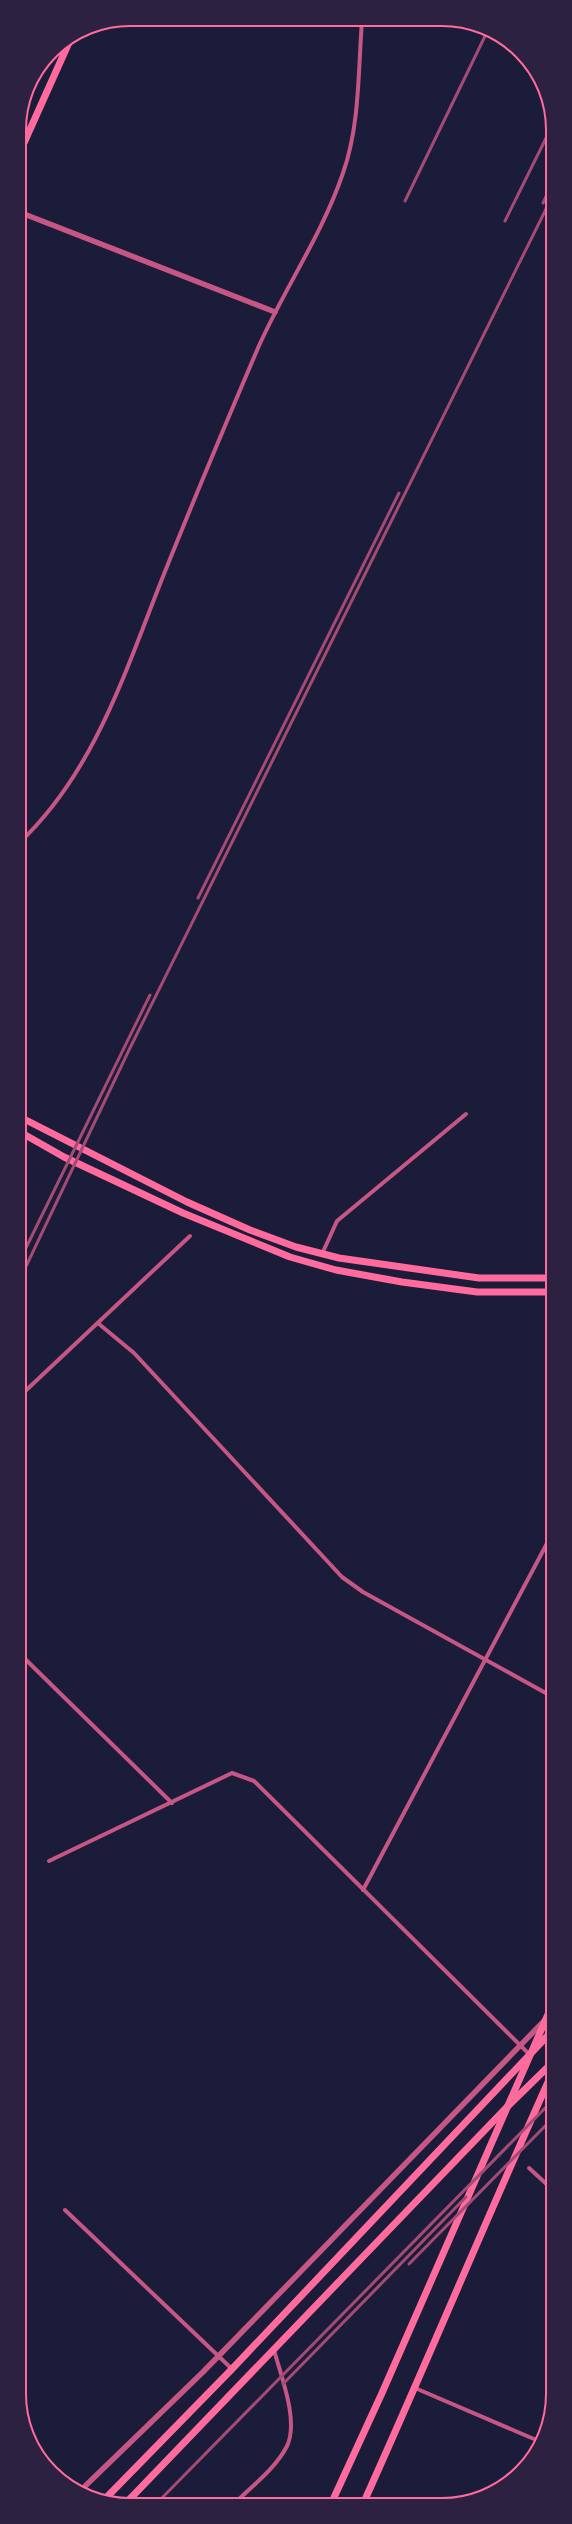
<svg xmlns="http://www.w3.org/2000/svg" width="572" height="2524" font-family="Barlow,sans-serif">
  <rect width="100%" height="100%" fill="#1b1b3a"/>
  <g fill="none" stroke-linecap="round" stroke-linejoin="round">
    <g stroke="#c65784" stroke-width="4">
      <path d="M19 843C95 772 126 669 164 574 194 499 226 423 258 348 284 289 322 235 343 173 360 125 358 71 362 21"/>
      <path d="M322 1254 337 1221 466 1114"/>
      <path d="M99 1324 134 1353 342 1577 363 1592 553 1697"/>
      <path d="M20 1396 190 1236"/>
      <path d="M20 1654 172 1803"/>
      <path d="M49 1861 232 1773 254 1781 529 2054"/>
      <path d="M363 1890 553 1532"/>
      <path d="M529 2168 553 2190"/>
      <path d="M65 2210 232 2369"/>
      <path d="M415 2388 541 2442"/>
      <path d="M235 2503C252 2486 276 2468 287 2446 299 2421 281 2376 274 2350"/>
    </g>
    <g stroke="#c65784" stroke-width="5.5">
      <path d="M19 212 275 312"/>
      <path d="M79 2492 203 2372 544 2021"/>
    </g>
    <g stroke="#ff6b9d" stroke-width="7">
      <path d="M25 98 35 77"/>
      <path d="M19 154 71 38"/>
      <path d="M20 1117 187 1202 250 1230 296 1247 339 1258 479 1278H552"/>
      <path d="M20 1132 64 1157 183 1213 290 1257 336 1270 402 1282 477 1292H552"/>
      <path d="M331 2504 382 2393 553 2003"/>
      <path d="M363 2504C428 2360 488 2215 553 2071"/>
    </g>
    <g stroke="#ff6b9d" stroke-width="7">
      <path d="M103 2501 232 2369 553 2030"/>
      <path d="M126 2503 508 2106 553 2062"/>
    </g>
    <g stroke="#a44b75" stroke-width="3">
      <path d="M405 201 488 30"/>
      <path d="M543 203 552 184"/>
      <path d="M505 221 552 126"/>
      <path d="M198 898 399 493"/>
      <path d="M20 1260 150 995"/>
      <path d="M20 1279 129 1050 552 197"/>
      <path d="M409 2264 553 2118"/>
      <path d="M283 2384 466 2197"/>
      <path d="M157 2503 553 2100"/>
    </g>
  </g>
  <path d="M0 0H572V2524H0ZM130 26H442A104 104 0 0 1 546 130V2394A104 104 0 0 1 442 2498H130A104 104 0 0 1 26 2394V130A104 104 0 0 1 130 26Z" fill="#2d2142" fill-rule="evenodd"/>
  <path fill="none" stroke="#ff6b9d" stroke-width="2" d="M130 26H442A104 104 0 0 1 546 130V2394A104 104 0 0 1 442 2498H130A104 104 0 0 1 26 2394V130A104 104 0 0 1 130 26Z"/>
</svg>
